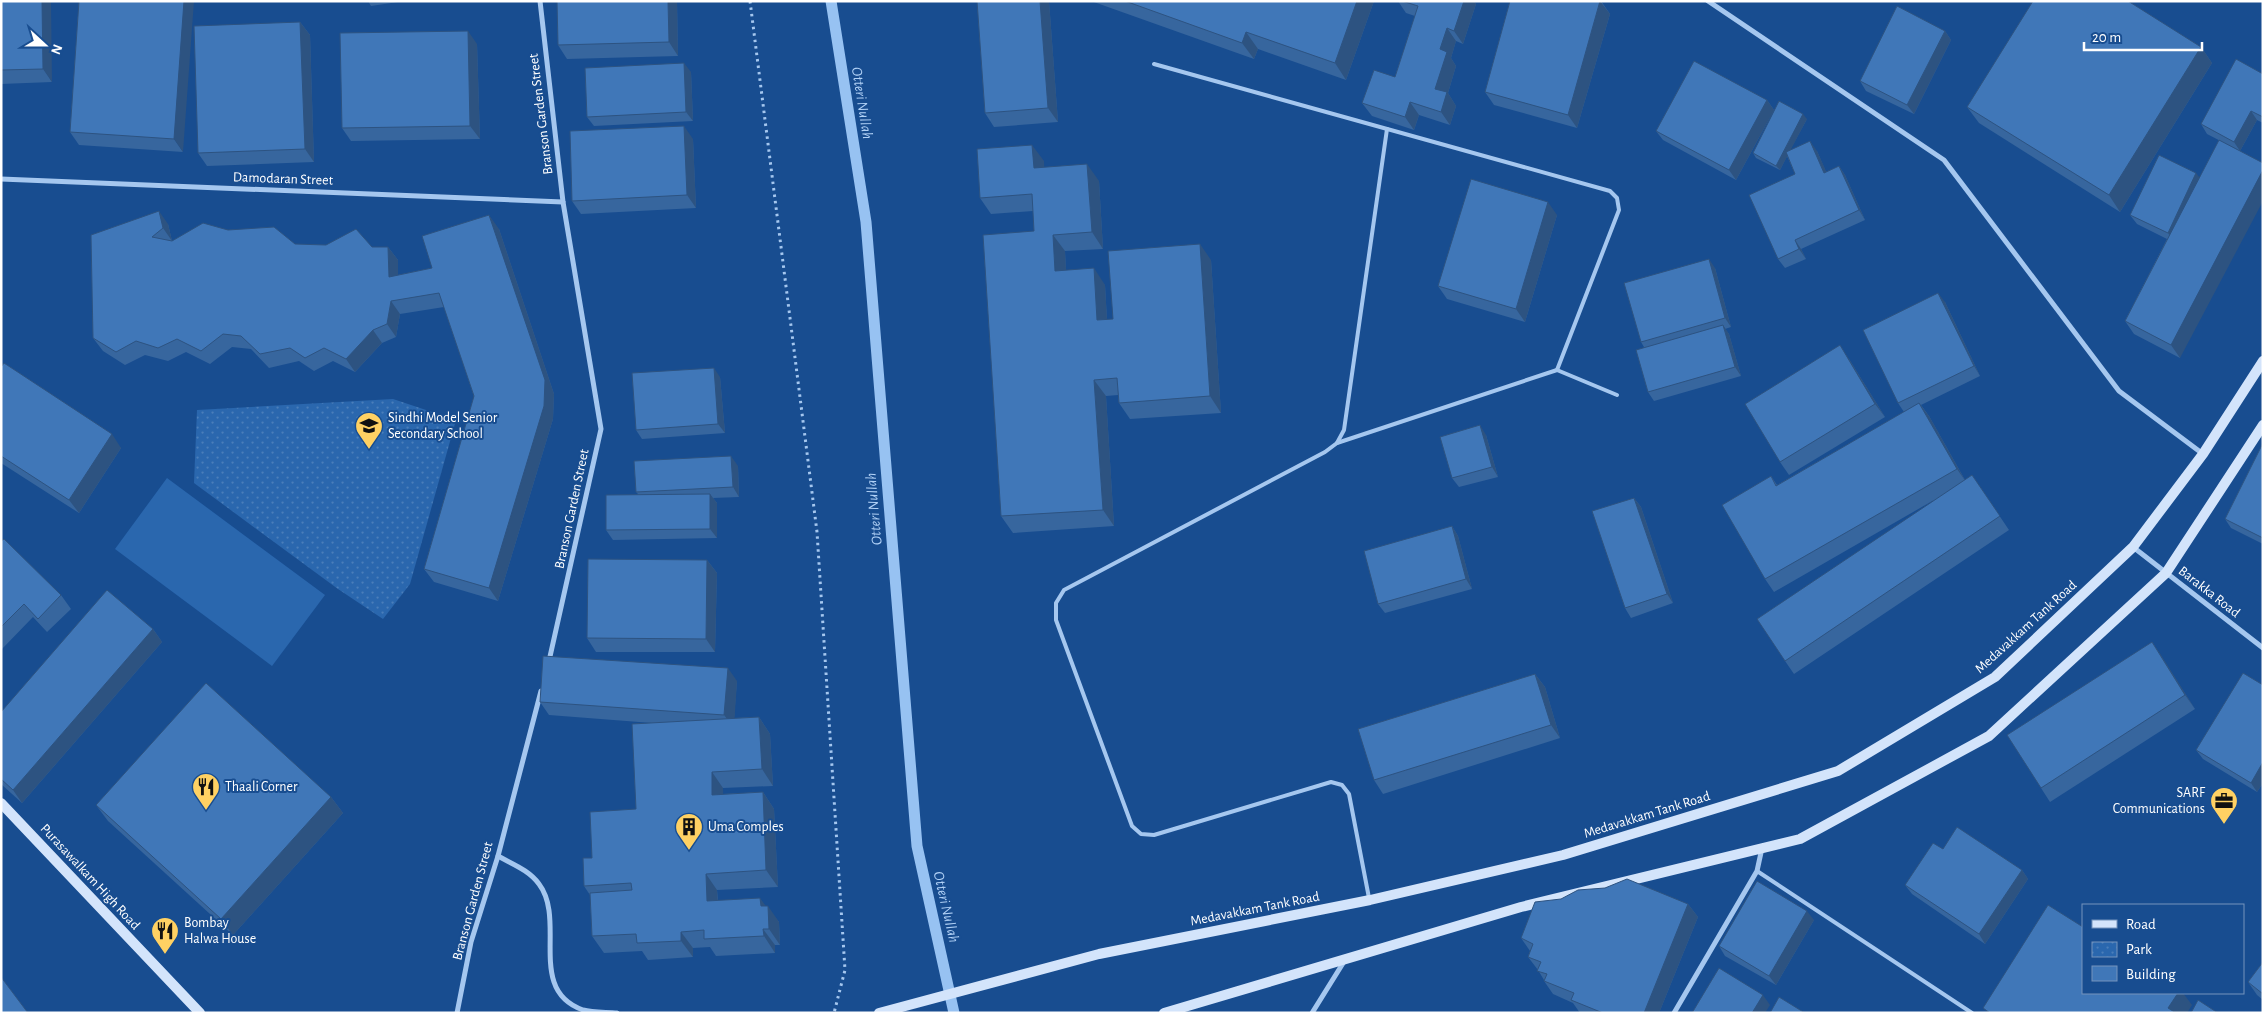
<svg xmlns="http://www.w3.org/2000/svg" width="2264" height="1014" font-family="'Alegreya Sans',sans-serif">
  <defs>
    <pattern id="park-dots" width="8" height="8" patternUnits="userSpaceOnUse" patternTransform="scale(1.25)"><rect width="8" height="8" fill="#2a67ae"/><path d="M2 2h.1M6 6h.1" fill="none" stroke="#4a7eba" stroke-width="1.8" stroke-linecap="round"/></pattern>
  </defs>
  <rect width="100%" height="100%" fill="#184d90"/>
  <path fill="#2a67ae" d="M167 478 325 595 272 666 115 549Z"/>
  <path fill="url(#park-dots)" d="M393 399 456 420 410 584 383 619 338 589 194 483 197 410Z"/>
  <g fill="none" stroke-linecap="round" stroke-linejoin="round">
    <path stroke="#97c2f2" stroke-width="11" d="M831 1 866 222 917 846 954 1013"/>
    <path stroke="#a5c7ef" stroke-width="3" stroke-dasharray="2.5 4" stroke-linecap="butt" d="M750 1 817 532 845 970 834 1013"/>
    <g stroke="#a5c7ef" stroke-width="4">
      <path d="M1154 64 1610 191 1617 198 1619 210 1557 370"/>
      <path d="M1337 443 1557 370 1617 395"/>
      <path d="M1757 871 1972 1013"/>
      <path d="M1369 898 1349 794 1342 785 1331 782 1154 835 1141 834 1132 826 1056 620V603L1064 590 1325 452 1337 443 1344 430 1387 129"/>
    </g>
    <g stroke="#a5c7ef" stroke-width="5">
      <path d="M540 1 563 202 601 429 549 661"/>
      <path d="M1708 1 1944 160 2119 391 2203 454"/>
      <path d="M1 179 563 202"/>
      <path d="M2133 547 2263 648"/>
      <path d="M498 856C512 864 529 870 539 884 567 921 526 990 583 1010 593 1013 607 1012 617 1013"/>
      <path d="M457 1013 471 942 498 856 541 691"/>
      <path d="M1312 1013 1345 960"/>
      <path d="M1674 1013 1757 871 1762 848"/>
    </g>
    <g stroke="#d3e4fb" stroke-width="10">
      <path d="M1 803 200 1013"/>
      <path d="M879 1013 1099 954 1370 900 1563 855 1838 771 1995 677 2133 547 2203 454 2263 361"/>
      <path d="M1164 1013 1521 907 1800 839 1989 736 2166 573 2263 425"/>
    </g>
  </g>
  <g fill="#37669e">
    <path d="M1 1 52 82 1 84Z"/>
    <path d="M79 1 183 152 79 145 70 132Z"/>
    <path d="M368 1H405L371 6Z"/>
    <path d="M677 1 678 56 567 59 558 45Z"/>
    <path d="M977 1H1049L1058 122 994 127 985 113Z"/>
    <path d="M1091 1H1374L1346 80 1258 49 1254 59Z"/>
    <path d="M1398 1H1474L1476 4 1463 44 1456 41 1451 58 1456 66 1448 93 1456 106 1450 125 1419 115 1414 130 1372 116 1362 103 1395 77 1415 16 1406 13Z"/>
    <path d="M1510 1H1601L1610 14 1577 128 1494 105 1485 92Z"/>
    <path d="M300 22 310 35 314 162 207 166 198 153Z"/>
    <path d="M1945 31 1951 40 1914 114 1866 91 1860 81Z"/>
    <path d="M477 44 480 139 351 141 342 128Z"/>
    <path d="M2201 47 2212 63 2120 212 1979 123 1967 107Z"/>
    <path d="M691 72 693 121 594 126 587 117Z"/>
    <path d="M2263 74V123L2257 120 2240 151 2207 134 2201 124Z"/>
    <path d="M1767 100 1774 110 1736 180 1663 140 1656 131Z"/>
    <path d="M1807 119 1790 150 1817 151 1826 172 1839 166 1845 175 1865 220 1801 249 1806 259 1785 268 1778 259 1795 174 1787 156 1780 170 1756 158 1753 153Z"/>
    <path d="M693 139 696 208 581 214 572 201Z"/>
    <path d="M1044 161V168L1099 181 1103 249 1065 251 1066 271 1105 285 1107 320 1113 319 1211 260 1221 413 1130 419 1119 403 1118 395 1106 396 1114 526 1013 533 1001 516 1034 231 1033 211 991 214 980 198Z"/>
    <path d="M2196 173 2180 358 2134 334 2125 321 2167 239 2137 224 2130 215Z"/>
    <path d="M1557 215 1525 322 1447 299 1438 286Z"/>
    <path d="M168 224 172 241 228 230 295 244 372 247H388L398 260V275L432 268 499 229 554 394 553 419 498 601 434 582 424 569 474 396 444 307 400 314 396 337 382 343 355 372 333 361 314 371 299 361 269 368 251 349 232 347 210 364 186 352 168 361 145 355 125 365 103 351 93 338 91 235Z"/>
    <path d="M1715 268 1731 327 1725 329 1729 334 1741 376 1654 401 1648 392 1644 347 1641 342Z"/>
    <path d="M1945 302 1980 376 1921 405 1929 416 1965 480 1972 475 2009 530 1794 674 1785 661 1934 500 1774 592 1765 579 1771 476 1777 485 1904 412 1898 403Z"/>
    <path d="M1849 359 1885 417 1789 475 1780 462Z"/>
    <path d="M1 367 121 448 79 513 1 463Z"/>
    <path d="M720 377 725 433 642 439 636 430Z"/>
    <path d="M1486 435 1498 477 1459 487 1452 478Z"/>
    <path d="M2263 443V544L2231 528 2225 519Z"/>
    <path d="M738 466 739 497 713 498 717 503V538L613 540 606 530 638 494 636 492Z"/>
    <path d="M1634 498 1641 507 1673 603 1631 618 1625 608Z"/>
    <path d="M1452 526 1458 536 1472 589 1385 613 1378 604Z"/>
    <path d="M1 541 61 595 71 609 47 632 33 617 1 650Z"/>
    <path d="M707 560 717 573 715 652H596L587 638Z"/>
    <path d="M153 629 162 642 22 803 1 784V712Z"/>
    <path d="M2152 642 2195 709 2050 802 2041 788Z"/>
    <path d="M1535 674 1545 687 1560 738 1383 794 1374 780Z"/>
    <path d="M737 681 734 718 759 717 770 734 773 786 723 788V794L763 792 774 809 778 887 717 890 718 900 766 906 779 922 780 945H775V953L716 956 710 947 693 948V957L648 960 642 951 604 953 592 936 590 895 584 886 592 858 636 809 652 723 549 715 540 702Z"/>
    <path d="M2263 685V783L2257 792 2203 759 2196 750Z"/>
    <path d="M331 797 343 813 233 935 108 821 96 805Z"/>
    <path d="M2022 870 2028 879 1985 944 1912 894 1905 885Z"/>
    <path d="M1688 904 1698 917 1659 1013H1580L1573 1003 1553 994 1544 981V980L1538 970 1528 957 1530 951 1521 938Z"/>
    <path d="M1814 920 1776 985 1725 956 1719 946Z"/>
    <path d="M2263 962V1000L2257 995 2248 982Z"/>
  </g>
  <g fill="#2d5381">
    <path d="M42 1H51L52 82 43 69Z"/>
    <path d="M184 1H194L183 152 174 139Z"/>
    <path d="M668 1H677L678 56 669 42Z"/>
    <path d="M1040 1H1049L1058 122 1048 108Z"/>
    <path d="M1357 1H1374L1346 80 1335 63Z"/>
    <path d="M1464 1H1474L1476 4 1463 44 1454 31Z"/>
    <path d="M1600 1 1610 14 1577 128 1568 115Z"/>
    <path d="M300 22 310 35 314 162 305 149Z"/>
    <path d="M1447 28 1456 41 1451 58 1456 66 1448 93 1456 106 1450 125 1441 112 1435 89 1440 49Z"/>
    <path d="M468 31 477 44 480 139 470 126Z"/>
    <path d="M1945 31 1951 40 1914 114 1907 105Z"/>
    <path d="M1246 32 1258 49 1254 59 1242 43Z"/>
    <path d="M2201 47 2212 63 2120 212 2109 195Z"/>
    <path d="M684 63 691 72 693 121 686 112Z"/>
    <path d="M1767 100 1774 110 1736 180 1729 170Z"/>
    <path d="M1410 102 1419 115 1414 130 1405 117Z"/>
    <path d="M2251 111 2257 120 2240 151 2234 142Z"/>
    <path d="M1803 114 1807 119 1780 170 1776 166Z"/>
    <path d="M684 126 693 139 696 208 687 195Z"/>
    <path d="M1810 141 1817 151 1831 182 1824 173Z"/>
    <path d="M1032 145 1044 161 1045 185 1034 168Z"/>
    <path d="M1087 164 1099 181 1103 249 1092 232Z"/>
    <path d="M1839 166 1845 175 1865 220 1859 210Z"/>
    <path d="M2263 170V201L2180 358 2171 345Z"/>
    <path d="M2196 173 2203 182 2174 242 2168 233Z"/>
    <path d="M1548 202 1557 215 1525 322 1516 309Z"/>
    <path d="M159 211 168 224 172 241 163 228Z"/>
    <path d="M489 215 499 229 554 394 553 419 498 601 489 588Z"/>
    <path d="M1053 235 1065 251 1067 288 1055 271Z"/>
    <path d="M1795 240 1801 249 1806 259 1799 249Z"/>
    <path d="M1200 244 1211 260 1221 413 1210 396Z"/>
    <path d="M388 247 398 260V290L389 277Z"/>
    <path d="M1709 259 1715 268 1731 327 1725 318Z"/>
    <path d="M1094 268 1105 285 1108 337 1097 320Z"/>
    <path d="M1938 293 1945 302 1980 376 1974 366Z"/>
    <path d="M391 301 400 314 396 337 387 324Z"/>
    <path d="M1723 325 1729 334 1741 376 1735 367Z"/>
    <path d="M373 330 382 343 355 372 346 359Z"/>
    <path d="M1840 345 1849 359 1885 417 1875 404Z"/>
    <path d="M714 368 720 377 725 433 718 424Z"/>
    <path d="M1094 380 1106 396 1114 526 1103 510Z"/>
    <path d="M1919 403 1929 416 1966 482 1957 469Z"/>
    <path d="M1480 425 1486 435 1498 477 1492 467Z"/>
    <path d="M112 434 121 448 79 513 69 500Z"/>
    <path d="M731 456 738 466 739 497 733 487Z"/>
    <path d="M710 494 717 503V538L710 529Z"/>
    <path d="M1634 498 1641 507 1673 603 1667 594Z"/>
    <path d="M1452 526 1458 536 1472 589 1466 579Z"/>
    <path d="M707 560 717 573 715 652 706 639Z"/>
    <path d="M153 629 162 642 22 803 13 790Z"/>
    <path d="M2152 642 2161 655 2195 709 2185 695Z"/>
    <path d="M728 668 737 681 734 728 724 715Z"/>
    <path d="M1535 674 1545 687 1560 738 1551 725Z"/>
    <path d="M759 717 770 734 773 786 762 769Z"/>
    <path d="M2263 762V783L2257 792 2251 783Z"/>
    <path d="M712 772 723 788 724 811 712 795Z"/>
    <path d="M763 792 774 809 778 887 766 870Z"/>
    <path d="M331 797 343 813 233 935 221 919Z"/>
    <path d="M2022 870 2028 879 1985 944 1979 934Z"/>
    <path d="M706 874 717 890 719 917 707 901Z"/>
    <path d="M760 898 768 909V906L779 922 780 945 769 929 761 906Z"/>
    <path d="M1688 904 1698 917 1659 1013H1644Z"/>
    <path d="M1807 911 1814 920 1776 985 1769 976Z"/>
    <path d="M763 929 775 945V953L764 936Z"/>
    <path d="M681 932 693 948V957L681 941Z"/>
    <path d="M2178 993H2183L2192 1005 2187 1013H2172L2168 1008Z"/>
    <path d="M1763 995 1770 1005 1765 1013H1752Z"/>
  </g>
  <g fill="#4077b8" stroke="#2d5381">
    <path d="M1 1H42L43 69 1 70Z"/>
    <path d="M79 1H184L174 139 70 132Z"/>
    <path d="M557 1H668L669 42 558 45Z"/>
    <path d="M977 1H1040L1048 108 985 113Z"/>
    <path d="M1125 1H1357L1335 63 1246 32 1242 43Z"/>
    <path d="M1402 1H1464L1454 31 1447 28 1440 49 1447 52 1435 89 1447 92 1441 112 1410 102 1405 117 1362 103 1374 70 1395 77 1418 6Z"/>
    <path d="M1510 1H1600L1568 115 1485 92Z"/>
    <path d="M2033 1H2128L2201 47 2109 195 1967 107Z"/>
    <path d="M1897 6 1945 31 1907 105 1860 81Z"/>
    <path d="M300 22 305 149 198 153 194 26Z"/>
    <path d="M468 31 470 126 342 128 340 33Z"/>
    <path d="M2236 59 2263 74V117L2251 111 2234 142 2201 124Z"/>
    <path d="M1694 61 1767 100 1729 170 1656 131Z"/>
    <path d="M684 63 686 112 587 117 585 68Z"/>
    <path d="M1779 101 1803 114 1776 166 1753 153Z"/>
    <path d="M684 126 687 195 572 201 570 131Z"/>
    <path d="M2219 140 2263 163V170L2171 345 2125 321Z"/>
    <path d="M1810 141 1824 173 1839 166 1859 210 1795 240 1799 249 1778 259 1749 195 1795 174 1786 152Z"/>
    <path d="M1032 145 1034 168 1087 164 1092 232 1053 235 1055 271 1094 268 1097 320 1113 319 1108 251 1200 244 1210 396 1119 403 1117 378 1094 380 1103 510 1001 516 983 235 1034 231 1032 194 980 198 977 149Z"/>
    <path d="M2159 155 2196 173 2168 233 2130 215Z"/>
    <path d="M1471 179 1548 202 1516 309 1438 286Z"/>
    <path d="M159 211 163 228 152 237 172 241 203 223 228 230 274 227 295 244 326 245 356 229 372 247H388L389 277 432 268 422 236 489 215 545 380 544 406 489 588 424 569 474 396 439 293 391 301 387 324 373 330 346 359 324 348 305 358 290 348 260 354 241 336 223 334 201 351 177 339 158 348 136 341 116 352 93 338 91 235Z"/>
    <path d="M1709 259 1725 318 1641 342 1624 283Z"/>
    <path d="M1938 293 1974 366 1898 403 1863 330Z"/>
    <path d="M1723 325 1735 367 1648 392 1636 350Z"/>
    <path d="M1840 345 1875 404 1780 462 1745 404Z"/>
    <path d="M4 363 112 434 69 500 1 456V367Z"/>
    <path d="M714 368 718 424 636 430 632 373Z"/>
    <path d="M1919 403 1957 469 1765 579 1722 505 1771 476 1776 486Z"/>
    <path d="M1480 425 1492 467 1452 478 1440 437Z"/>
    <path d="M2263 443V538L2225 519Z"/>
    <path d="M731 456 733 487 636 492 634 461Z"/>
    <path d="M1972 475 2000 516 1785 661 1757 619Z"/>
    <path d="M710 494V529L606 530V495Z"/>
    <path d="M1634 498 1667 594 1625 608 1592 511Z"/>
    <path d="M1452 526 1466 579 1378 604 1364 551Z"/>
    <path d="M4 539 61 595 38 619 24 604 1 627V541Z"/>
    <path d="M588 559 707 560 706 639 587 638Z"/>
    <path d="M107 590 153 629 13 790 1 779V712Z"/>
    <path d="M2152 642 2185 695 2041 788 2007 735Z"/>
    <path d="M543 656 728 668 724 715 540 702Z"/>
    <path d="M2243 673 2263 685V762L2251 783 2196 750Z"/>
    <path d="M1535 674 1551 725 1374 780 1358 729Z"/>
    <path d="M206 683 331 797 221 919 96 805Z"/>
    <path d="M759 717 762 769 712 772V795L763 792 766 870 706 874 707 901 760 898 761 906H768L769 929H763L764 936 704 939V930L681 932V941L637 943 636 934 592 936 590 893 632 890 631 883 584 886 583 858H592L590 812 636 809 632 724Z"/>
    <path d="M1957 827 2022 870 1979 934 1905 885 1933 843 1943 849Z"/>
    <path d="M1627 879 1688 904 1644 1013H1603L1571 1000 1574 993 1544 981 1547 974 1537 971 1541 962 1528 957 1533 944 1521 938 1535 902 1561 899 1578 890 1605 888Z"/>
    <path d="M1757 881 1807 911 1769 976 1719 946Z"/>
    <path d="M2048 905 2083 927V993H2178L2168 1008 2176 1013H2054L2053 1012 2052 1013H1990L1983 1008Z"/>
    <path d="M2263 962V994L2248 982Z"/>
    <path d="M1719 968 1763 995 1752 1013H1692Z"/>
    <path d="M1 977 28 1013H1Z"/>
    <path d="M1779 997 1805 1013H1770Z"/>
    <path d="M2198 1000 2218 1013H2191Z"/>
  </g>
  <defs>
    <symbol id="school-pin" viewBox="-11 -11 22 30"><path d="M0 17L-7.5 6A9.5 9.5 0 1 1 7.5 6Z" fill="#ffd163" stroke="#184d90"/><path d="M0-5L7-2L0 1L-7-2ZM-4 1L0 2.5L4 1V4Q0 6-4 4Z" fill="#111"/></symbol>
    <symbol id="restaurant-pin" viewBox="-11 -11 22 30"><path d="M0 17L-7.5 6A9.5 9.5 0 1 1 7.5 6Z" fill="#ffd163" stroke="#184d90"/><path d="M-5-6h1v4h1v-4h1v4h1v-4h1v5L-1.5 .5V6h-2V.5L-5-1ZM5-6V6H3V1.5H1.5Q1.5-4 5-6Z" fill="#111"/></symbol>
    <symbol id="office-pin" viewBox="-11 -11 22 30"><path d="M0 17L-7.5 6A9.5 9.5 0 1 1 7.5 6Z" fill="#ffd163" stroke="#184d90"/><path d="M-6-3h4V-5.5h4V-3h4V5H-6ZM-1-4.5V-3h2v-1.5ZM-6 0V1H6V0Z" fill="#111"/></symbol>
    <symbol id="building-pin" viewBox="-11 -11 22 30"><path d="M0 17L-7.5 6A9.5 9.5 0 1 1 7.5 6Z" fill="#ffd163" stroke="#184d90"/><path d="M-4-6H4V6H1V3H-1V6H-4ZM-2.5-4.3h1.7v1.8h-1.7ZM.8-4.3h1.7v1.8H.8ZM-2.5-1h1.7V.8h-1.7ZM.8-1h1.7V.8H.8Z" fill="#111"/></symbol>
  </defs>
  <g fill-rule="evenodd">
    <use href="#school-pin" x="353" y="410" width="32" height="43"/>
    <use href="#restaurant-pin" x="190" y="771" width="32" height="43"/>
    <use href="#office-pin" x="2208" y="785" width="32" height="43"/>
    <use href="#building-pin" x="673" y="811" width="32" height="43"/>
    <use href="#restaurant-pin" x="149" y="915" width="32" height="43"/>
  </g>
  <g text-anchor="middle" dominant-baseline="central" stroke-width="4" stroke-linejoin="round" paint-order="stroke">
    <g font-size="14" fill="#fff" stroke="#184d90">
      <text transform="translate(541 114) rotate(-97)">Branson Garden Street</text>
      <text transform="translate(283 179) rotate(2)">Damodaran Street</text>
      <text transform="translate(572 509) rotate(-78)">Branson Garden Street</text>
      <text transform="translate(2209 592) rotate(38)">Barakka Road</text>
      <text transform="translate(2026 627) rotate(-42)">Medavakkam Tank Road</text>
      <text transform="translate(1647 815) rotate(-17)">Medavakkam Tank Road</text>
      <text transform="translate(90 877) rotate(47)">Purasawalkam High Road</text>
      <text transform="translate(473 901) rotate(-75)">Branson Garden Street</text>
      <text transform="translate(1255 909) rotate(-11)">Medavakkam Tank Road</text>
    </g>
    <g font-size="14" fill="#fff" stroke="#184d90" text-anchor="start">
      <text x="388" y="418">Sindhi Model Senior<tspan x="388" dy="16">Secondary School</tspan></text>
      <text x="225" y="787">Thaali Corner</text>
      <text x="2205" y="793" text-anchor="end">SARF<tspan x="2205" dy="16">Communications</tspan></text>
      <text x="708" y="827">Uma Comples</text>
      <text x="184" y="923">Bombay<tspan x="184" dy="16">Halwa House</tspan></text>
    </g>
    <g font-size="15" font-style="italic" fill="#b1d1f6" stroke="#184d90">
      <text transform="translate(862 103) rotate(81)">Otteri Nullah</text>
      <text transform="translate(874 509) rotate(-95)">Otteri Nullah</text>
      <text transform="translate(946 907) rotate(77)">Otteri Nullah</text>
    </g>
  </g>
  <rect width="2264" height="1014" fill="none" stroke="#ffffff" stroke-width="5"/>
  <rect x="2082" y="904" width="162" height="90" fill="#184d90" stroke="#7494bc"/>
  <rect x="2092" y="920" width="25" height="8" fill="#d3e4fb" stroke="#7494bc"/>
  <text x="2126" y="929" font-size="15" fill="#ffffff">Road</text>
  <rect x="2092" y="942" width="25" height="15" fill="url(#park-dots)" stroke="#7494bc"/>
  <text x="2126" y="954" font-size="15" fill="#ffffff">Park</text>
  <rect x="2092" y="966" width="25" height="15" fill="#4077b8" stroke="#7494bc"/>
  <text x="2126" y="979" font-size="15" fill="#ffffff">Building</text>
  <g transform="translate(45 45) rotate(111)" stroke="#184d90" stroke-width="4" paint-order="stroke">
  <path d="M0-4L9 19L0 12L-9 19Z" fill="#ffffff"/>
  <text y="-8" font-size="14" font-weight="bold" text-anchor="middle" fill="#ffffff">N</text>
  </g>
  <path d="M2084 42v8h118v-8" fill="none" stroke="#ffffff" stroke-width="2.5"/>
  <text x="2092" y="42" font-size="15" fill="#ffffff" stroke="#184d90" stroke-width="4" paint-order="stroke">20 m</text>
</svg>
